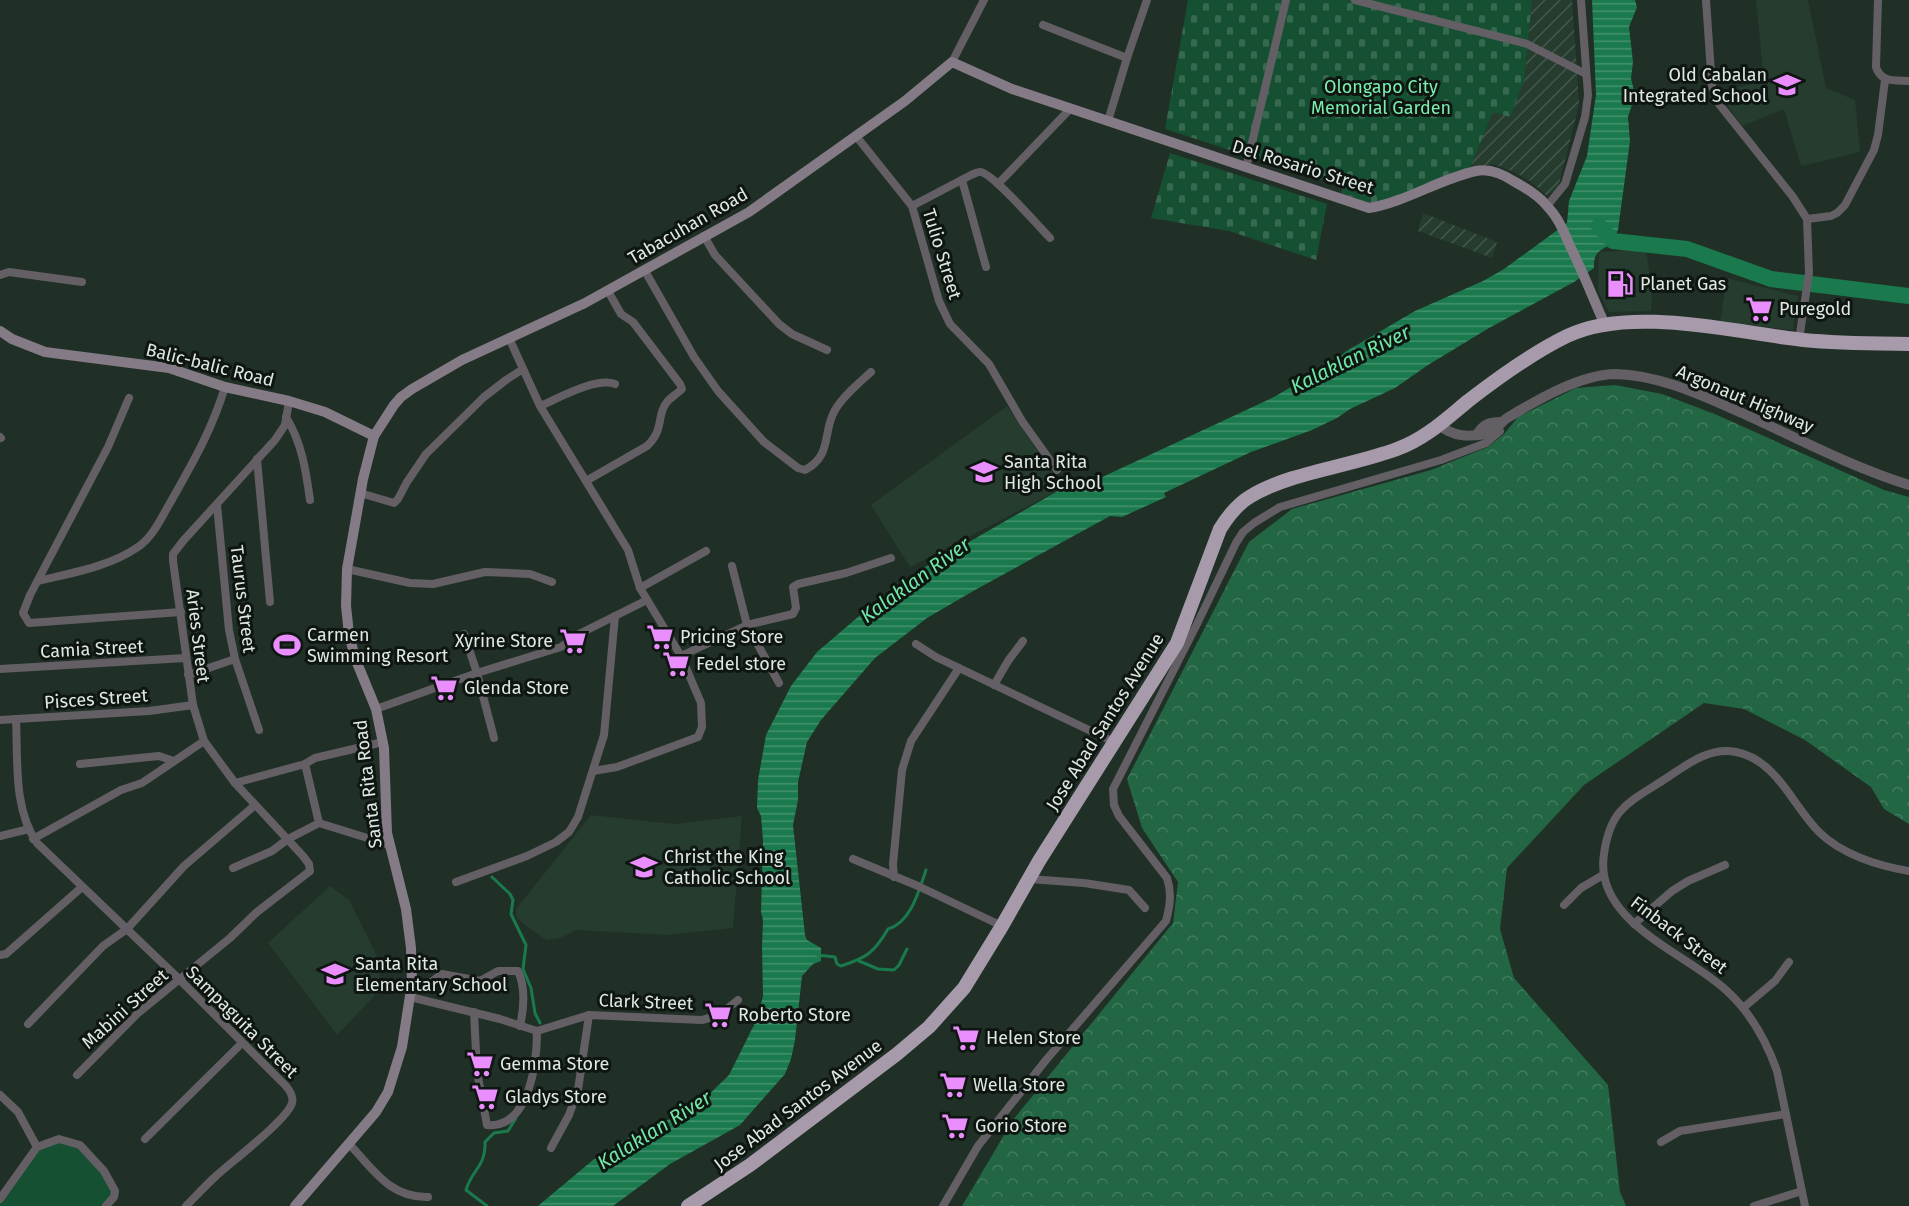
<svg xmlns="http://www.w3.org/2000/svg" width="1909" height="1206" font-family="'Fira Sans',sans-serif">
  <defs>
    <pattern id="industrial-furrows" width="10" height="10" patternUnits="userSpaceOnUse" patternTransform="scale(1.5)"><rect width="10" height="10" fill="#253c2f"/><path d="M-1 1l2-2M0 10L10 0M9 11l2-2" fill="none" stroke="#44584d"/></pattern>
    <pattern id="forest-crowns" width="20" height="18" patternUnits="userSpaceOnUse" patternTransform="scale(1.5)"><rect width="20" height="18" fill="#264"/><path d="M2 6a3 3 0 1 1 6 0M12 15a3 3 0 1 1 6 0" fill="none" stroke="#427c5f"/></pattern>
    <pattern id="cemetery-stones" width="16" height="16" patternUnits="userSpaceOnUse" patternTransform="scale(1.5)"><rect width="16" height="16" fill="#165033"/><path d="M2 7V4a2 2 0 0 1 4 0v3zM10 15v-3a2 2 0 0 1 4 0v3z" fill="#376950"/></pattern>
    <pattern id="water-rules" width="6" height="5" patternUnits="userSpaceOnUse" patternTransform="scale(1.5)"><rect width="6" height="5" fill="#1a794d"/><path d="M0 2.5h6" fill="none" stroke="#46926f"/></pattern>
  </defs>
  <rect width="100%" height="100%" fill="#203026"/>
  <g fill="#253c2f">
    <path d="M1756 0H1808L1826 88 1855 100 1860 152 1801 166 1784 109 1742 126 1718 92 1764 81Z"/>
    <path d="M1646 249 1652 294 1651 311 1609 312 1598 291 1599 252Z"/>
    <path d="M1727 278 1798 296 1793 330 1720 322Z"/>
    <path d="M1007 406 1063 488 910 567 871 505Z"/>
    <path d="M591 815 674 824 742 816 733 928 667 935 576 930 560 938 547 940 534 932 517 918 516 909Z"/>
    <path d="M330 886 349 900 378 958 381 989 337 1035 268 943Z"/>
  </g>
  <g fill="url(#industrial-furrows)">
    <path d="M1532 0H1572L1577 69 1579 105 1558 188 1547 196 1530 181 1514 172 1493 164 1470 168 1493 112 1524 81Z"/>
    <path d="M1423 213 1497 242 1492 258 1418 231Z"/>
  </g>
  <path fill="url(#forest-crowns)" d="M1615 385 1662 394 1717 415 1884 490 1909 497V824L1884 809 1871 787 1805 740 1744 709 1704 703 1584 785 1507 868 1500 929 1514 978 1608 1085 1620 1192 1626 1206H962L1013 1120 1173 923 1178 882 1142 828 1127 779 1249 542 1292 509 1431 470 1488 447 1505 433 1518 417 1576 388Z"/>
  <g fill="url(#cemetery-stones)">
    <path d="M1188 0H1532L1524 81 1510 117 1493 112 1470 168 1374 205 1341 193 1343 187 1165 129Z"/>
    <path d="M1170 153 1327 204 1316 260 1229 231 1151 218Z"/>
  </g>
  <path fill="#165033" d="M48 1141 80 1145 115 1191 106 1206H0V1199L29 1157Z"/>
  <path fill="url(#water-rules)" d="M1592 0H1635L1637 7 1629 27 1633 62 1631 78 1635 95 1628 117 1630 141 1618 230 1612 244C1600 250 1593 253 1594 268L1574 282 1489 328 1428 365 1395 388 1350 409 1337 418 1312 430 1251 452 1164 493 1166 497 1122 517 1110 516 975 590 927 618 875 658 821 720 807 742 798 782V800L793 825 805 935 807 940 821 948V961L813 964 802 976 795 1040 791 1059 785 1074 740 1125 670 1164 613 1206H538L593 1160 633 1135 695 1108 729 1075 757 1019 763 996 762 948 763 920 761 912 763 840 761 816 757 808 758 780 766 735 791 686 817 652 878 600 922 569 1063 488 1098 479 1272 398 1335 362 1345 352 1415 311 1483 281 1504 269 1567 223 1569 201 1587 156 1596 95Z"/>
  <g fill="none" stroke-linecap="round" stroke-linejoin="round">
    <g stroke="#1a794d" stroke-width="3">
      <path d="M492 877 510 894 513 900 511 914 526 945 523 969 531 988 535 1013 540 1023"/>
      <path d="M817 955 835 957 837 964 841 966C866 958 874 953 888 929 911 923 919 890 926 870"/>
      <path d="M859 961 878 969 894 970 899 965 907 949"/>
      <path d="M487 1206 466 1190C472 1169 486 1167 485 1142L494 1133 508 1131 516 1118"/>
    </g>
    <path stroke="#1a794d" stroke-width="16" d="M1599 226 1613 241 1687 249 1771 279 1909 296"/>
    <g stroke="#645f65" stroke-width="8">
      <path d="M1355 0 1527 44 1586 74"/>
      <path d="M1706 0 1712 87 1719 104 1793 197 1807 219 1809 273 1799 340"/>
      <path d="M1878 0 1876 67C1881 83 1895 80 1909 81"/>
      <path d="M1043 25 1127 58"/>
      <path d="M952 62 984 0"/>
      <path d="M1108 121 1127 58 1147 0"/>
      <path d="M856 136 912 206 939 301 950 324 989 364 1022 421 1057 470"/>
      <path d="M1246 168 1286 0"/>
      <path d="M962 180 986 267"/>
      <path d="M998 184 1071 108"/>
      <path d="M912 206 971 175C974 174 977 172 980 172 992 172 1039 227 1050 238"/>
      <path d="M1547 206 1565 184 1585 117 1588 95 1581 0"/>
      <path d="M1807 219 1831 216 1837 213 1845 205 1874 150 1878 135 1885 80"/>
      <path d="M704 236 715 255 779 324 792 334 827 350"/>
      <path d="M645 271 694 357 718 391 764 442 798 468 805 470C833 455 822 432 835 410 844 395 859 383 871 372"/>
      <path d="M0 275 9 272 82 282"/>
      <path d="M509 338 540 406 628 550 640 588 681 656 701 703 702 727 698 737 617 767 593 771"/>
      <path d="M129 398 108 447 30 595 23 613 29 623 181 612"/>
      <path d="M540 406C559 398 596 377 615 384"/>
      <path d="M286 417C302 443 306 471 310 500"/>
      <path d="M0 437 1 438"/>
      <path d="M257 459 270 602"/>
      <path d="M586 481 647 446C665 429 656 415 667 402 671 397 677 394 682 389L680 384 633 322 621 314 608 291"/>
      <path d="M360 493 394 503 398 499 407 482 426 454 484 397 506 380 523 369"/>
      <path d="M217 505 229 630 235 659 259 730"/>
      <path d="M732 566 747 625 779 683"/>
      <path d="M347 569 410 583 433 584 485 572 530 574 552 582"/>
      <path d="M38 581C71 573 109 567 138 547 153 537 161 518 170 503 193 462 211 432 225 387"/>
      <path d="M640 588 706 551"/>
      <path d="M464 634 477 673 494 738"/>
      <path d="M916 644 936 657 1114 742"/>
      <path d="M681 656 747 625 793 614 796 608 793 587 798 584 846 573 891 558"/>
      <path d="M0 669 185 658"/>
      <path d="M188 675 235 659"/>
      <path d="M994 685 1008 661 1023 641"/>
      <path d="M376 709 477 673 561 647 579 634 647 600"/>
      <path d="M16 719C18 759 13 809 37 843L180 980 286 1086C290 1091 294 1097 292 1103 288 1119 230 1163 216 1176 205 1186 196 1196 186 1206"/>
      <path d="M0 720 149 711 193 705"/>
      <path d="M80 764 159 756 174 761"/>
      <path d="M305 764 315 758 383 742"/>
      <path d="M235 783 305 764 319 823"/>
      <path d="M0 836 29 829"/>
      <path d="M33 839 121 790 142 783 204 741"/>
      <path d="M853 859 918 886 1002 926"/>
      <path d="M233 868 272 851 288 839 319 823 390 845"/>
      <path d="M894 877 893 864 902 770 911 741 959 668"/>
      <path d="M1029 879 1084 883 1129 890 1145 908"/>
      <path d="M456 882 527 856 556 842 569 832 578 817 604 735 615 616"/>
      <path d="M1564 905 1581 888 1603 875"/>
      <path d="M1634 924 1672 891 1688 881 1725 865"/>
      <path d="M0 955 6 954 82 887"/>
      <path d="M412 983H430L442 974 480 981 498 971H518C526 988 524 1008 520 1026"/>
      <path d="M410 997 500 1019 537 1031 589 1015 702 1020C717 1017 726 1010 738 1000"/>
      <path d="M1743 1008 1775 981 1789 962"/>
      <path d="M474 1012 477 1072 487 1125C530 1129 537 1061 537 1031"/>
      <path d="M28 1024 103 946 127 929 184 866 254 806"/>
      <path d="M77 1075 137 1014 230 938 257 912 310 871 309 864 303 856 235 783 204 741 193 705 173 561V554L183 541 275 440 285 425 289 401"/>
      <path d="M0 1095 18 1112 37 1147"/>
      <path d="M145 1139 242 1043"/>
      <path d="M1661 1142 1680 1131 1786 1114"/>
      <path d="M350 1145C374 1170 390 1198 428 1197"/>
      <path d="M551 1148 569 1115 578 1090 589 1015"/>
      <path d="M0 1199 37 1147 59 1139 80 1145 104 1171 115 1191 114 1197 106 1206"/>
      <path d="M943 1206 978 1146 1046 1060 1166 921C1170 906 1172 893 1167 878L1119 816 1114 805 1113 789 1196 626 1236 543 1243 532 1254 523 1280 507 1441 460 1486 443 1500 431"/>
      <path d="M1754 1206 1802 1191"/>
      <path d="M1805 1206 1777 1071C1766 1040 1751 1013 1727 991 1687 953 1593 922 1604 854 1610 810 1627 803 1662 781 1684 767 1708 746 1736 752 1777 760 1792 805 1819 832 1841 854 1878 866 1909 871"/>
    </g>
    <g stroke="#645f65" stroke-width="10">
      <path d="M1439 425C1454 437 1468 437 1486 434 1495 432 1500 423 1507 418 1537 400 1581 374 1616 374 1660 375 1703 396 1742 413 1797 438 1851 467 1909 485"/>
      <path d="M1477 434C1484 424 1489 422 1501 422"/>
    </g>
    <g stroke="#847b86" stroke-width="10">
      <path d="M0 331 12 339 45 352 169 368 225 387 289 401 325 412 374 436"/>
      <path d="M295 1206 376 1112 388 1092 402 1047 412 983 411 948 406 909 387 833 384 748 376 709 355 658 349 634 346 606 347 569 363 479 374 436 394 405 401 397 412 389 462 360 585 303 749 212 905 101 952 62 1012 89 1369 208C1406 202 1439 179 1476 171 1490 168 1503 174 1515 182 1526 188 1539 196 1547 206 1558 217 1564 232 1570 246 1583 272 1593 298 1605 325"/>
    </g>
    <path stroke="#a79aaa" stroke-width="14" d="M688 1206 750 1165 897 1054 929 1027 964 988 1002 926 1039 861 1177 643 1220 529C1228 516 1237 504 1251 496 1291 472 1352 466 1397 449 1425 439 1446 419 1468 401 1499 377 1532 353 1567 336 1629 306 1729 331 1796 339 1833 344 1871 343 1909 344"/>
  </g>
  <defs>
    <symbol id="school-bare" viewBox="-9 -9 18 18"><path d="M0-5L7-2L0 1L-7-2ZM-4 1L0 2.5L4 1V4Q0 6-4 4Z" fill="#ea8dfd" stroke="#0f1612" stroke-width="2.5" paint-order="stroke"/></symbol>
    <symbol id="fuel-bare" viewBox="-9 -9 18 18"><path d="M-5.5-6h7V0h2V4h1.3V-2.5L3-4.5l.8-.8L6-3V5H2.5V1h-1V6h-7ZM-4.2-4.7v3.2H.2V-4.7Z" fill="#ea8dfd" stroke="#0f1612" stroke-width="2.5" paint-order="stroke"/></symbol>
    <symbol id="supermarket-bare" viewBox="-9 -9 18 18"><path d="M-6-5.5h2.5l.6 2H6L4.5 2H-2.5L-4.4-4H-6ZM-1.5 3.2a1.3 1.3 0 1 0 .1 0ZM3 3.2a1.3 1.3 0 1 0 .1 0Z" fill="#ea8dfd" stroke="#0f1612" stroke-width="2.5" paint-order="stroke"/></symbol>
    <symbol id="stadium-bare" viewBox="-9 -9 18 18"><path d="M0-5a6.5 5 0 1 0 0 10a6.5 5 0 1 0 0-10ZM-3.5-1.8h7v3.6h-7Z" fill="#ea8dfd" stroke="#0f1612" stroke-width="2.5" paint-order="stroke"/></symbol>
  </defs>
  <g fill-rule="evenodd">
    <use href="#school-bare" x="1768" y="66" width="38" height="38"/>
    <use href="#fuel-bare" x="1601" y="265" width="38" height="38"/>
    <use href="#supermarket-bare" x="1740" y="290" width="38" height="38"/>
    <use href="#school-bare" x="965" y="453" width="38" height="38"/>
    <use href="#supermarket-bare" x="641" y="618" width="38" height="38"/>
    <use href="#supermarket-bare" x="554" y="622" width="38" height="38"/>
    <use href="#stadium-bare" x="268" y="626" width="38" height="38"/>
    <use href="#supermarket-bare" x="657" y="645" width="38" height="38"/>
    <use href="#supermarket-bare" x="425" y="669" width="38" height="38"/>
    <use href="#school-bare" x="625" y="848" width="38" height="38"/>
    <use href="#school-bare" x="316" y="955" width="38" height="38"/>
    <use href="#supermarket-bare" x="699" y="996" width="38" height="38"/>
    <use href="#supermarket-bare" x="947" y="1019" width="38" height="38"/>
    <use href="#supermarket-bare" x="461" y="1045" width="38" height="38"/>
    <use href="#supermarket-bare" x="934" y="1066" width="38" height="38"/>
    <use href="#supermarket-bare" x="466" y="1078" width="38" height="38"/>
    <use href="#supermarket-bare" x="936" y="1107" width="38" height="38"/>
  </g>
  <g text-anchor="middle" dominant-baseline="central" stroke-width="6" stroke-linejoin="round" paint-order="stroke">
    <g font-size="18" fill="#dfe9e2" stroke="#0f1612" text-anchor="start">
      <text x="1767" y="75" text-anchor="end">Old Cabalan<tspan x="1767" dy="21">Integrated School</tspan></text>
      <text x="1640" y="284">Planet Gas</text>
      <text x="1779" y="309">Puregold</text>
      <text x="1004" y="462">Santa Rita<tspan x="1004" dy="21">High School</tspan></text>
      <text x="307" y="635">Carmen<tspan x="307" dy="21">Swimming Resort</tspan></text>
      <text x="680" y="637">Pricing Store</text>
      <text x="553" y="641" text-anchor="end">Xyrine Store</text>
      <text x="696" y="664">Fedel store</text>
      <text x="464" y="688">Glenda Store</text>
      <text x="664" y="857">Christ the King<tspan x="664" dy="21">Catholic School</tspan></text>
      <text x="355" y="964">Santa Rita<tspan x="355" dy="21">Elementary School</tspan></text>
      <text x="738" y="1015">Roberto Store</text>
      <text x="986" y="1038">Helen Store</text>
      <text x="500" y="1064">Gemma Store</text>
      <text x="973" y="1085">Wella Store</text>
      <text x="505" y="1097">Gladys Store</text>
      <text x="975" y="1126">Gorio Store</text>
    </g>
    <g font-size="18" fill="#7aefaf" stroke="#0f1612">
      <text x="1381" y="87">Olongapo City<tspan x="1381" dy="21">Memorial Garden</tspan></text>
    </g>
    <g font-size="18" fill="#dfe9e2" stroke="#0f1612">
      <text transform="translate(1303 167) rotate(17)">Del Rosario Street</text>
      <text transform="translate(688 226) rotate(-30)">Tabacuhan Road</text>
      <text transform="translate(942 254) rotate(73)">Tulio Street</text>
      <text transform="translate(210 365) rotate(14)">Balic-balic Road</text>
      <text transform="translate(1745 399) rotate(23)">Argonaut Highway</text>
      <text transform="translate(243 599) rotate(83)">Taurus Street</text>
      <text transform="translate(198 636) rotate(83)">Aries Street</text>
      <text transform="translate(92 649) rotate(-3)">Camia Street</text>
      <text transform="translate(96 699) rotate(-4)">Pisces Street</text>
      <text transform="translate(1105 722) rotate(-58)">Jose Abad Santos Avenue</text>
      <text transform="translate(368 784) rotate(-97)">Santa Rita Road</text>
      <text transform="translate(1679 935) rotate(37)">Finback Street</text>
      <text transform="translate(646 1002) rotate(2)">Clark Street</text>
      <text transform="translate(125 1009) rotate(-42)">Mabini Street</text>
      <text transform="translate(242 1022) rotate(45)">Sampaguita Street</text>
      <text transform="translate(798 1105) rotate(-37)">Jose Abad Santos Avenue</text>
    </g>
    <g font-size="20" font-style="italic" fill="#71e7a7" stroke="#0f1612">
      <text transform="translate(1350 359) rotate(-26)">Kalaklan River</text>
      <text transform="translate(915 580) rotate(-36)">Kalaklan River</text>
      <text transform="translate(654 1130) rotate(-32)">Kalaklan River</text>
    </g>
  </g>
</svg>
